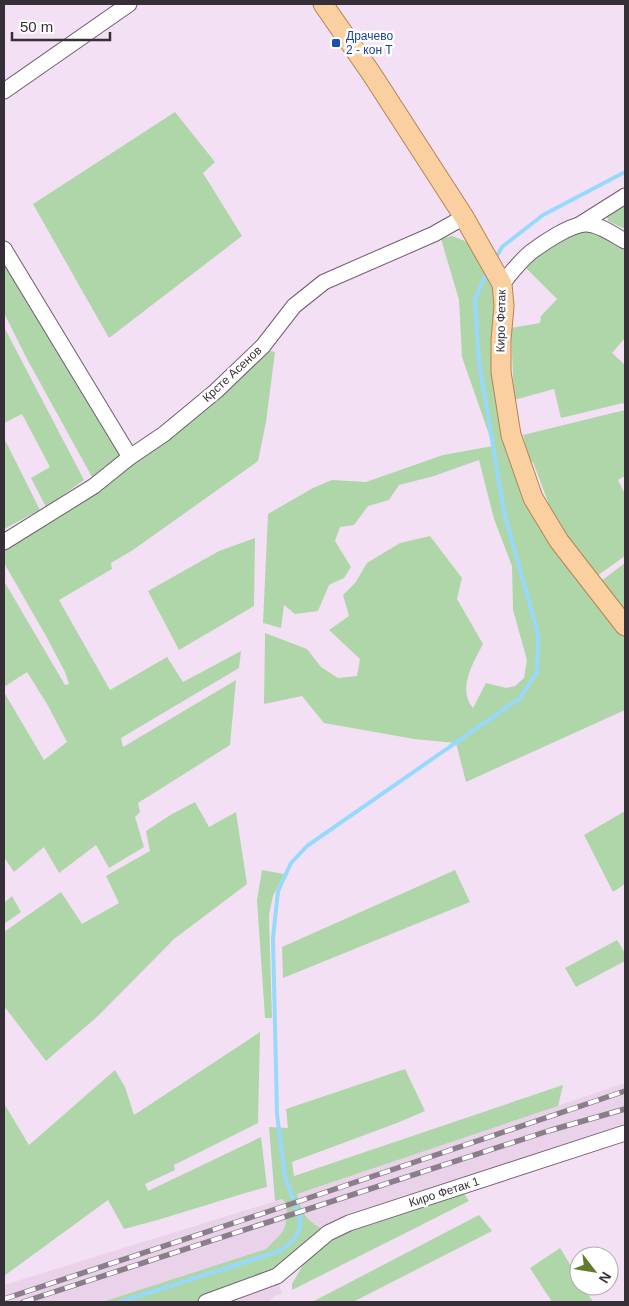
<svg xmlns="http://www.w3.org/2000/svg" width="629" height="1306" font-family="Helvetica,sans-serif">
  <rect width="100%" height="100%" fill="#f4e0f4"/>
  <g fill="#ead2eb">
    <path d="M625 1083V1133L328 1233 308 1221 301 1211 297 1194Z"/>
    <path d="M282 1199 287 1205V1225L283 1233 266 1249 102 1302H4V1285Z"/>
    <path d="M277 1276 282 1294 274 1296 269 1302H211Z"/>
  </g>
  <g fill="#afd6a9">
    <path d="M175 112 215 162 203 173 242 236 109 338 33 204Z"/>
    <path d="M625 204V229L608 221 607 215Z"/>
    <path d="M581 230H590L625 245V338L612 353 625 365V408L623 403 561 418 554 389 514 400 511 328 540 323 541 316 557 299 526 268 548 246Z"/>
    <path d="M452 236 465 241 474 248 497 279 494 353 533 498 625 626V710L466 782 456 743 414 739 324 723 302 696 264 704 265 633 307 649 321 667 338 678 357 676 360 659 329 630 349 616 343 595 355 583 367 563 400 543 430 536 462 578 457 599 483 644C473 663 457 689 473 708L486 683 506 688 515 686 524 678 527 660 513 610 512 566 494 519 479 460 434 476 399 485 389 500 368 506 354 525 340 527 335 541 351 567 344 578 329 585 318 611 295 614 284 605 281 628 263 623 268 514 313 488 332 480 366 482 443 455 493 446 462 357 459 300 441 239Z"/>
    <path d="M4 259 121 455 92 477 27 359 4 313Z"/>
    <path d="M4 327 84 480 46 507 31 478 50 467 22 414 4 423Z"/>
    <path d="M266 350 275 352 266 422 258 461 133 550 111 563 112 569 59 600 110 690 167 657 183 682 241 651 239 668 121 738 123 747 236 680 230 745 138 803 140 812 135 817 144 847 109 868 96 845 59 873 44 847 14 872 4 857V692L44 760 67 742 47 704 27 672 4 687V581L65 685 69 684 65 672 46 636 4 563V546Z"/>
    <path d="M625 410V476L618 480 625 494V556L597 576 571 548 553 515 533 462H529L523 435Z"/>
    <path d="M4 438 40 510 4 529Z"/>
    <path d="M255 538 254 606 179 650 148 591 219 551Z"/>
    <path d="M625 563V613L601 581Z"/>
    <path d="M195 802 209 827 236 812 247 884 174 939 98 1016 46 1061 4 1006V932L61 892 82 924 119 903 106 876 150 851 146 831 172 814Z"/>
    <path d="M625 811V884L613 892 584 835Z"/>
    <path d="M262 870 284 874 273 896 269 915 272 1018H265L257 900Z"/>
    <path d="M455 870 470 902 283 978 282 947Z"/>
    <path d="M12 896 21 912 4 924V903Z"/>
    <path d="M617 940 625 953V961L576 987 565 968Z"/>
    <path d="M260 1032 258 1123 174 1165 175 1170 145 1184 148 1191 261 1137 267 1187C219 1200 173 1217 124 1229L108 1200 4 1276V1106L5 1105 29 1145 115 1070 125 1087 134 1115Z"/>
    <path d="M405 1069 425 1111 397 1123 292 1162 294 1176 563 1085 558 1106 297 1194C304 1219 306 1219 328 1233L300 1258 206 1302H102L266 1249C285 1230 286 1233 287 1205L282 1199 275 1201 269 1127 288 1128 286 1109Z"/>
    <path d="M463 1192 469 1201 292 1290V1284L304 1263 337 1232Z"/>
    <path d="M479 1215 492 1231 353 1302H312Z"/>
    <path d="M560 1248 579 1279V1286H583L593 1302H552L530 1268Z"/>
  </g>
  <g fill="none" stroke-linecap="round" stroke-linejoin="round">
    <g stroke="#97d9fc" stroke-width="4">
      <path d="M498 254 502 247 543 215 625 172"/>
      <path d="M120 1302 280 1251 293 1241 300 1228V1217L285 1177 277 1114 273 938 278 891 291 863 307 846 520 698 537 672 538 634 504 512 479 362 475 299 487 272"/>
    </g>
    <defs>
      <g id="minor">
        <path d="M4 91 129 4"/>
        <path d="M579 225 625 196"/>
        <path d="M4 249 130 457"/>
        <path d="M502 284C511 273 520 261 531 252 543 243 571 224 586 224 599 224 614 235 625 241"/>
        <path d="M4 542 94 486 130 457 164 434 216 391 263 346 294 306 324 282 434 234 464 217"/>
        <path d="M206 1302 277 1276 328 1233 349 1223 625 1133"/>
      </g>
      <path id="major" d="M323 4 371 73 464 217 502 284 504 306 501 340V372L511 435 533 498 559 541 625 626"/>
    </defs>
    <use href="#minor" stroke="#6f5e6f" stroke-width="17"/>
    <use href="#major" stroke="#b48453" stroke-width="21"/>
    <use href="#minor" stroke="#fff" stroke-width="15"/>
    <use href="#major" stroke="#fad0a1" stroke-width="19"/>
    <defs>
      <g id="rail">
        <path d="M4 1299 276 1209 625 1091"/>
        <path d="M23 1302 548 1131 625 1109"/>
      </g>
    </defs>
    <use href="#rail" stroke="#8b7e8b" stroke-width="5.5"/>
    <use href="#rail" stroke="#fff" stroke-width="4" stroke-dasharray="11" stroke-linecap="butt"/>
  </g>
  <rect fill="#1a4fb4" stroke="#fff" stroke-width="2" x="331" y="38" width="10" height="10" rx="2.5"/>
  <g text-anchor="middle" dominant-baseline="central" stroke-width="5" stroke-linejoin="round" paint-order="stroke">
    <g font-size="12" fill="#164399" stroke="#fff" text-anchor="start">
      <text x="346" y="36">Драчево<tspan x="346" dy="14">2 - кон T</tspan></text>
    </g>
    <g font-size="12" fill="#372f37" stroke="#fff">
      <text transform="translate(501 321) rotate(-89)">Киро Фетак</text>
      <text transform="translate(232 374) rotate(-43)">Крсте Асенов</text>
      <text transform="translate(444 1192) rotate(-18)">Киро Фетак 1</text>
    </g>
  </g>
  <rect width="629" height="1306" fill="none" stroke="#372f37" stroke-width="10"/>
  <g transform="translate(594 1271) rotate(121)"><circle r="24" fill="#ffffff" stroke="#afacaf"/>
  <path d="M0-4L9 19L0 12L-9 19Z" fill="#637b2d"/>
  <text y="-8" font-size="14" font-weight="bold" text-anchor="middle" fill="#372f37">N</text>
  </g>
  <path d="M12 32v8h98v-8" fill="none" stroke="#372f37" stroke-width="2.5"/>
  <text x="20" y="32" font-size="15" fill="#372f37" stroke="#ffffff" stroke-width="4" paint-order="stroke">50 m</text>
</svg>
